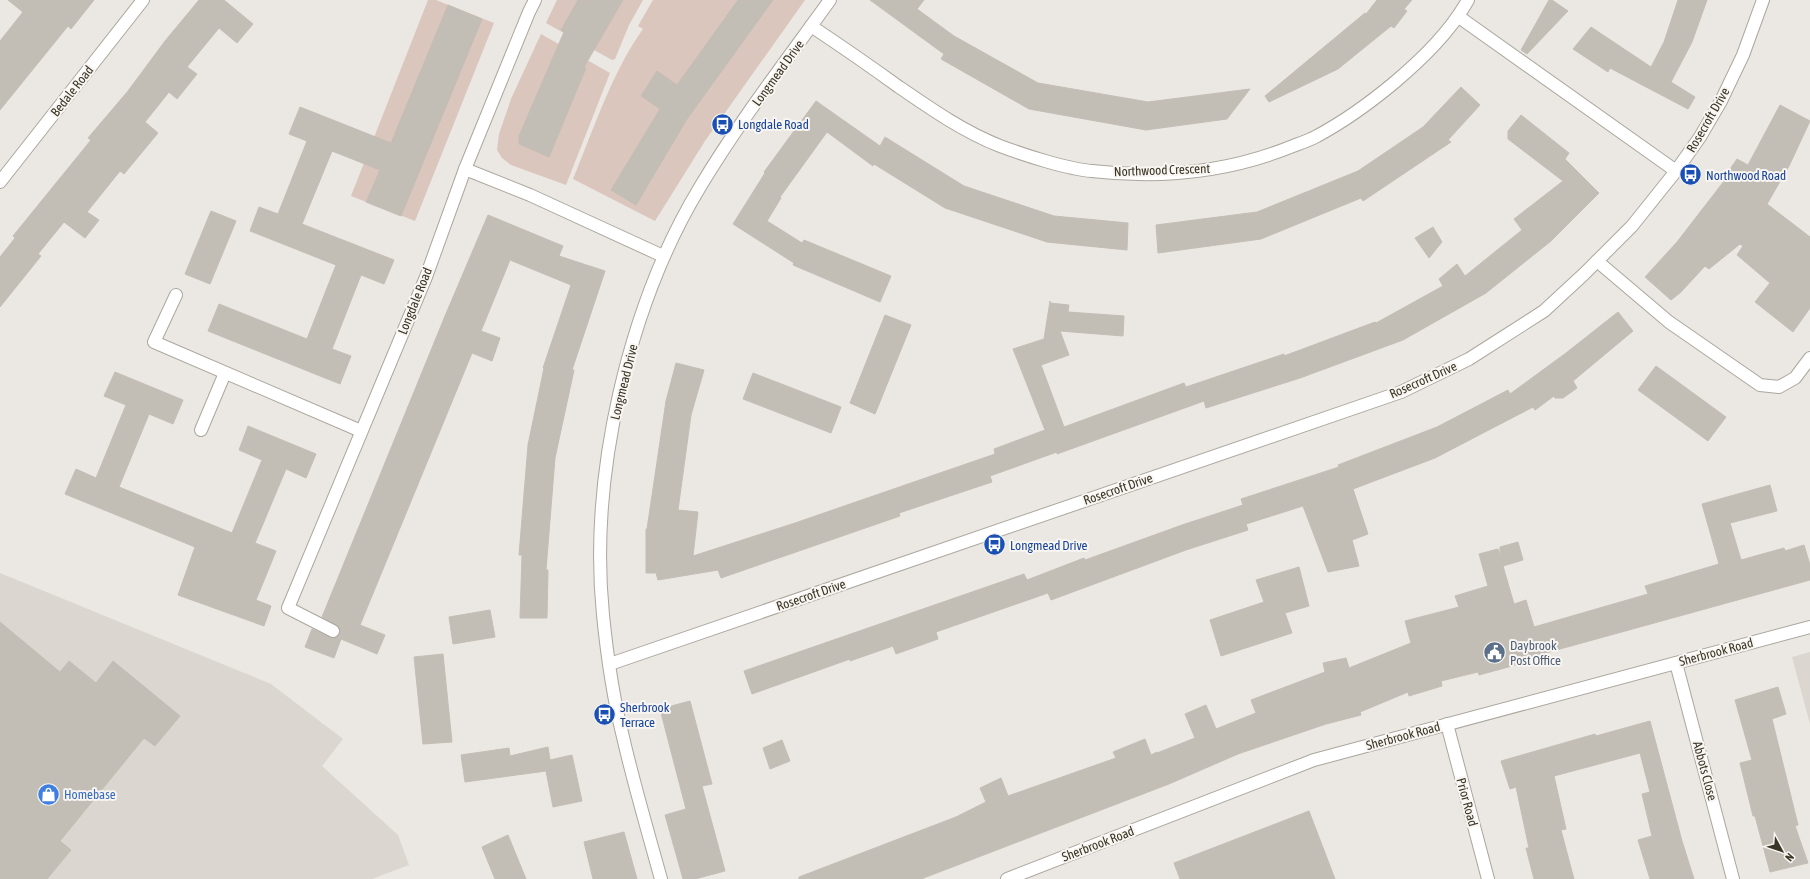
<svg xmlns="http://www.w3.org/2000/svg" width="1810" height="879" font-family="'Asap Condensed',sans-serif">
  <rect width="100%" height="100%" fill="#ebe7e2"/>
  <g fill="#dbd6d0">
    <path d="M0 573 271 684 343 739 322 766 398 835 409 865 372 879H0Z"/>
    <path d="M1810 652V724L1792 657Z"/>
  </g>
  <g fill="#dac6bd">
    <path d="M428 0H436L494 23 415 221 351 196Z"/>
    <path d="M557 0H643L629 25 615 59 612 60 546 23Z"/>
    <path d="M653 0H805L705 141 655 221 573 179C594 129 611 74 643 29L638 26Z"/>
    <path d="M541 34 610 73 566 185 511 165 502 158 497 150 499 134 511 99Z"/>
  </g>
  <g fill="#c2bdb5" stroke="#c4beb5">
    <path d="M8 0H94L71 29 68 26 0 110V41L23 12Z"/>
    <path d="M199 0H224L253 24 237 43 219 28 187 67 197 74 177 99 169 92 145 122 158 133 124 174 120 171 87 212 99 220 85 238 64 222 38 254 41 256 0 307V257L15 238 13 236 91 140 88 138 128 91 165 41Z"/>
    <path d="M578 0H623L584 67 586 68 549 157 519 144V136L564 32 561 30Z"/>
    <path d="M738 0H773L687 119 636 205 611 190 660 109 641 96 657 71 677 85Z"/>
    <path d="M870 0H924L917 9 954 36 1038 83 1148 102 1250 89 1227 119 1146 130 1029 109 941 59 944 54Z"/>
    <path d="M1377 0H1412L1404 9 1407 11 1394 28 1391 26 1338 69 1269 102 1265 96 1365 13 1366 14Z"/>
    <path d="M1549 0H1552L1568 11 1527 54 1521 50Z"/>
    <path d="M1678 0H1707L1692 42 1671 82 1695 97 1688 109 1610 68 1608 72 1573 49 1591 27 1651 67 1664 42Z"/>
    <path d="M448 5 482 19 401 216 366 202 380 170 332 151 302 224 394 260 384 284 361 275 332 349 351 356 340 384 208 331 219 304 307 339 336 265 250 231 259 207 278 214 307 141 289 134 300 107 391 143Z"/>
    <path d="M1461 87 1480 105 1448 140 1451 142 1363 201 1361 198 1261 239 1158 253 1156 225 1257 212 1358 171 1423 127Z"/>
    <path d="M816 101 880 146 885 137 964 186 1054 216 1128 223 1127 250 1047 242 945 208 874 164 873 166 827 132 780 197 781 198 767 221 802 243 804 240 891 276 880 302 793 265 794 263 733 224 765 173 764 172Z"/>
    <path d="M1780 105 1810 121 1789 166 1767 204 1810 237V308L1793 332 1755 302 1770 283 1737 255 1743 246 1740 244 1709 269 1705 266 1681 292 1671 300 1645 277 1677 242 1728 176 1726 175 1737 159 1748 165Z"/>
    <path d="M1521 115 1569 153 1565 159 1599 193 1551 241 1486 293 1403 340 1300 378 1206 408 1204 401 1057 454V452L990 476 992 482 899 513 900 516 721 578 718 570 658 580 656 573H646V529H647L666 401 676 363 704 370 691 415 678 510 698 512 693 556 795 523 995 454 994 449 1045 430 1013 349 1044 339 1050 301V303L1069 305 1068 312 1124 316 1123 336 1060 331 1069 355 1041 365 1064 427 1184 383 1186 387 1284 354V356L1375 322 1376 323 1443 286 1439 279 1457 264 1465 276 1522 230 1514 219 1563 181 1508 139V131Z"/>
    <path d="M211 211 236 221 210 284 185 274Z"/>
    <path d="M488 215 563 246 559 256 605 271 572 370H574L555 458 546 570H548L547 618H520L522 555H519L528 445 544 368H543L571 285 510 260 481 331 500 338 492 361 472 353 360 625 385 635 377 654 341 639 334 658 305 647 312 629 333 638 340 634 339 627 322 617 445 316Z"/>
    <path d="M1433 227 1442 242 1429 258 1415 238Z"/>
    <path d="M1618 312 1633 331 1573 381 1577 388 1563 398H1555L1554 396 1535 410 1533 407 1435 458 1353 489 1368 534 1352 540 1359 566 1328 572 1303 506 1246 524 1248 530 1186 550 1051 600 1048 593 936 632 938 639 896 654 893 646 850 661V659L752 694 744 671 1024 574 1027 580 1084 558 1085 560 1182 525 1243 505 1241 499 1339 467 1338 465 1437 427 1508 390 1510 394 1566 353Z"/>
    <path d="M885 315 911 325 875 414 850 403Z"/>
    <path d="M1656 366 1726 417 1708 441 1638 390Z"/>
    <path d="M115 372 183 400 173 424 149 414 119 487 232 533 262 460 239 450 248 426 316 454 306 478 286 469 255 543 276 551 256 600 271 606 264 626 178 595 195 547 65 494 76 469 96 478 126 405 104 396Z"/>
    <path d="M753 373 841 407 831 433 743 399Z"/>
    <path d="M1770 485 1777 511 1730 523 1741 560 1784 548 1785 551 1804 545 1810 565V580L1542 654 1543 657 1512 666 1479 675 1478 672 1441 681 1442 686 1409 696 1408 692 1360 712 1361 715 1326 724 1238 754 1169 784 921 879H799V877L956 817 986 802 980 788 1001 778 1008 796 1116 758 1113 752 1145 739 1151 755 1157 752V753L1195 738 1185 714 1206 705 1216 729 1256 713 1251 700 1325 672 1323 663 1346 658 1349 668 1411 643 1405 621 1459 607 1455 596 1488 586 1479 554 1498 549 1500 556V547L1518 542 1523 560 1503 566 1514 604 1526 600 1534 627 1648 594 1645 586 1719 564 1702 504Z"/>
    <path d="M1299 567 1309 606 1285 613 1292 633 1221 656 1210 620 1264 602 1256 580Z"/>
    <path d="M490 610 495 637 453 644 449 617Z"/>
    <path d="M0 622 60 672 69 661 96 683 113 661 180 716 155 746 144 738 60 841 71 850 47 879H0Z"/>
    <path d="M443 654 452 742 423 744 414 657Z"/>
    <path d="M1778 687 1786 714 1772 719 1798 825 1795 826 1808 863 1770 872 1755 816H1753L1740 763 1752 760 1735 700Z"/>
    <path d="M690 701 712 784 702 786 725 871 695 879H683L665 815 686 809 660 709Z"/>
    <path d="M1650 721 1682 841 1694 879H1650L1638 840 1652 836 1642 794 1650 792 1640 753 1554 776 1566 829 1561 830 1574 879H1534L1526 848H1529L1516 787 1510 789 1501 761 1595 734 1596 736Z"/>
    <path d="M782 740 790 761 770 769 763 748Z"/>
    <path d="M548 747 550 760 572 755 582 801 553 807 546 771 465 782 461 755 509 748 510 756Z"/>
    <path d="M1309 811 1335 879H1180L1174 863Z"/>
    <path d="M624 832 637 879H593L584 842Z"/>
    <path d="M508 835 526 879H495L482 847Z"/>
  </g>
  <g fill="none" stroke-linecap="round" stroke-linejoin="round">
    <defs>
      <g id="street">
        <path d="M1459 17 1676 171"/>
        <path d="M811 26C841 46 870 66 899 87 931 109 964 132 1000 146 1024 155 1067 169 1092 171 1160 179 1229 172 1293 146 1301 143 1310 140 1317 136 1345 121 1371 102 1395 82 1423 58 1450 32 1468 0"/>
        <path d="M465 169 530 195 663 256"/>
        <path d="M0 182 143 0"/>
        <path d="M1597 261 1669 322 1760 385 1779 387 1795 378 1810 358"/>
        <path d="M176 295 154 342 361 431"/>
        <path d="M201 430 225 373"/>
        <path d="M333 631 288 608 426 277 465 169 529 12 535 0"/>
        <path d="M1676 663 1733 879"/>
        <path d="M610 664 1401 392 1469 359 1544 311 1584 274 1632 226 1676 171 1700 137 1721 101 1743 55 1763 0"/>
        <path d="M1447 724 1488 879"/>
        <path d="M661 879C648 832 634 785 623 737 613 697 607 655 603 615 589 477 628 306 700 187 739 122 786 61 830 0"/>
        <path d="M1007 879 1314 760 1810 627"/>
      </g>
    </defs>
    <use href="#street" stroke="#aba79e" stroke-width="14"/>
    <use href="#street" stroke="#fff" stroke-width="12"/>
  </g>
  <defs>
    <symbol id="bus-disc" viewBox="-11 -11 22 22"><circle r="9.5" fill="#1a4fb4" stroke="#f8f5f2"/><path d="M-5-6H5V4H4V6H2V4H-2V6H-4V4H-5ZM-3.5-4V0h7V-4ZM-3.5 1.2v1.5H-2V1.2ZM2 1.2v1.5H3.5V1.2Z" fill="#fff"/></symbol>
    <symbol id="civic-disc" viewBox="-11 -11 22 22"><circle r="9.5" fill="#5c6f8a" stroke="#f8f5f2"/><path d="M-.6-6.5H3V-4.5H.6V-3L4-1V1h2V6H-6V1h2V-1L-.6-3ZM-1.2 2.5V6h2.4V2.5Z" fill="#fff"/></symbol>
    <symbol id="shop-disc" viewBox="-11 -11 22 22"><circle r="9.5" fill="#3f7fe0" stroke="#f8f5f2"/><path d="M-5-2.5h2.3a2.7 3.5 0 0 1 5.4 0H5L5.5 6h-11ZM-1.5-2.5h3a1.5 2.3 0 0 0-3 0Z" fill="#fff"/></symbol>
  </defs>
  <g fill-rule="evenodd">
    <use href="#bus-disc" x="710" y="112" width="25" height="25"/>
    <use href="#bus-disc" x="1678" y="162" width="25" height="25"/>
    <use href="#bus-disc" x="982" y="532" width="25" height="25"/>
    <use href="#civic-disc" x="1482" y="640" width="25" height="25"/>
    <use href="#bus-disc" x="592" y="702" width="25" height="25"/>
    <use href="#shop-disc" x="36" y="782" width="25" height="25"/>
  </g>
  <g text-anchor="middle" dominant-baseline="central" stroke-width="4" stroke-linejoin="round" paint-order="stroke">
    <g font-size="13" fill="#3a3524" stroke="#f8f5f2">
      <text transform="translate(778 73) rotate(-54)">Longmead Drive</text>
      <text transform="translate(72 91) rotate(-52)">Bedale Road</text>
      <text transform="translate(1708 120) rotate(-60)">Rosecroft Drive</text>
      <text transform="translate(1162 170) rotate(-2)">Northwood Crescent</text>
      <text transform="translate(415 301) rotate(-68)">Longdale Road</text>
      <text transform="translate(1423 380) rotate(-24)">Rosecroft Drive</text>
      <text transform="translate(624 382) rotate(-76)">Longmead Drive</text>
      <text transform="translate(1118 489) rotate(-19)">Rosecroft Drive</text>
      <text transform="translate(811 595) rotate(-19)">Rosecroft Drive</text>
      <text transform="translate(1716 652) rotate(-15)">Sherbrook Road</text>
      <text transform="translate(1403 736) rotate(-15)">Sherbrook Road</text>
      <text transform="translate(1705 771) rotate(75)">Abbots Close</text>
      <text transform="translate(1467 802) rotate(75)">Prior Road</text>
      <text transform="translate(1098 844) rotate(-21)">Sherbrook Road</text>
    </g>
    <g font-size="13" fill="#164399" stroke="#f8f5f2" text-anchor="start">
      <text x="738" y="124">Longdale Road</text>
      <text x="1706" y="175">Northwood Road</text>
      <text x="1010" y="545">Longmead Drive</text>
      <text x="620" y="707">Sherbrook<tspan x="620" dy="15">Terrace</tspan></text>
    </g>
    <g font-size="13" fill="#4e5e75" stroke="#f8f5f2" text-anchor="start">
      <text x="1510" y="645">Daybrook<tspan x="1510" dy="15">Post Office</tspan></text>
    </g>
    <g font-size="13" fill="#366cbe" stroke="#f8f5f2" text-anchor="start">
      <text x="64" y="794">Homebase</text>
    </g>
  </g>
  <g transform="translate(1782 851) rotate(130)" stroke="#f8f5f2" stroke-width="3" paint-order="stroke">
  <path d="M0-3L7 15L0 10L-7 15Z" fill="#3a3524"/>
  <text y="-6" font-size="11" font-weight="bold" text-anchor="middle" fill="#3a3524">N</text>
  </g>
</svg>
